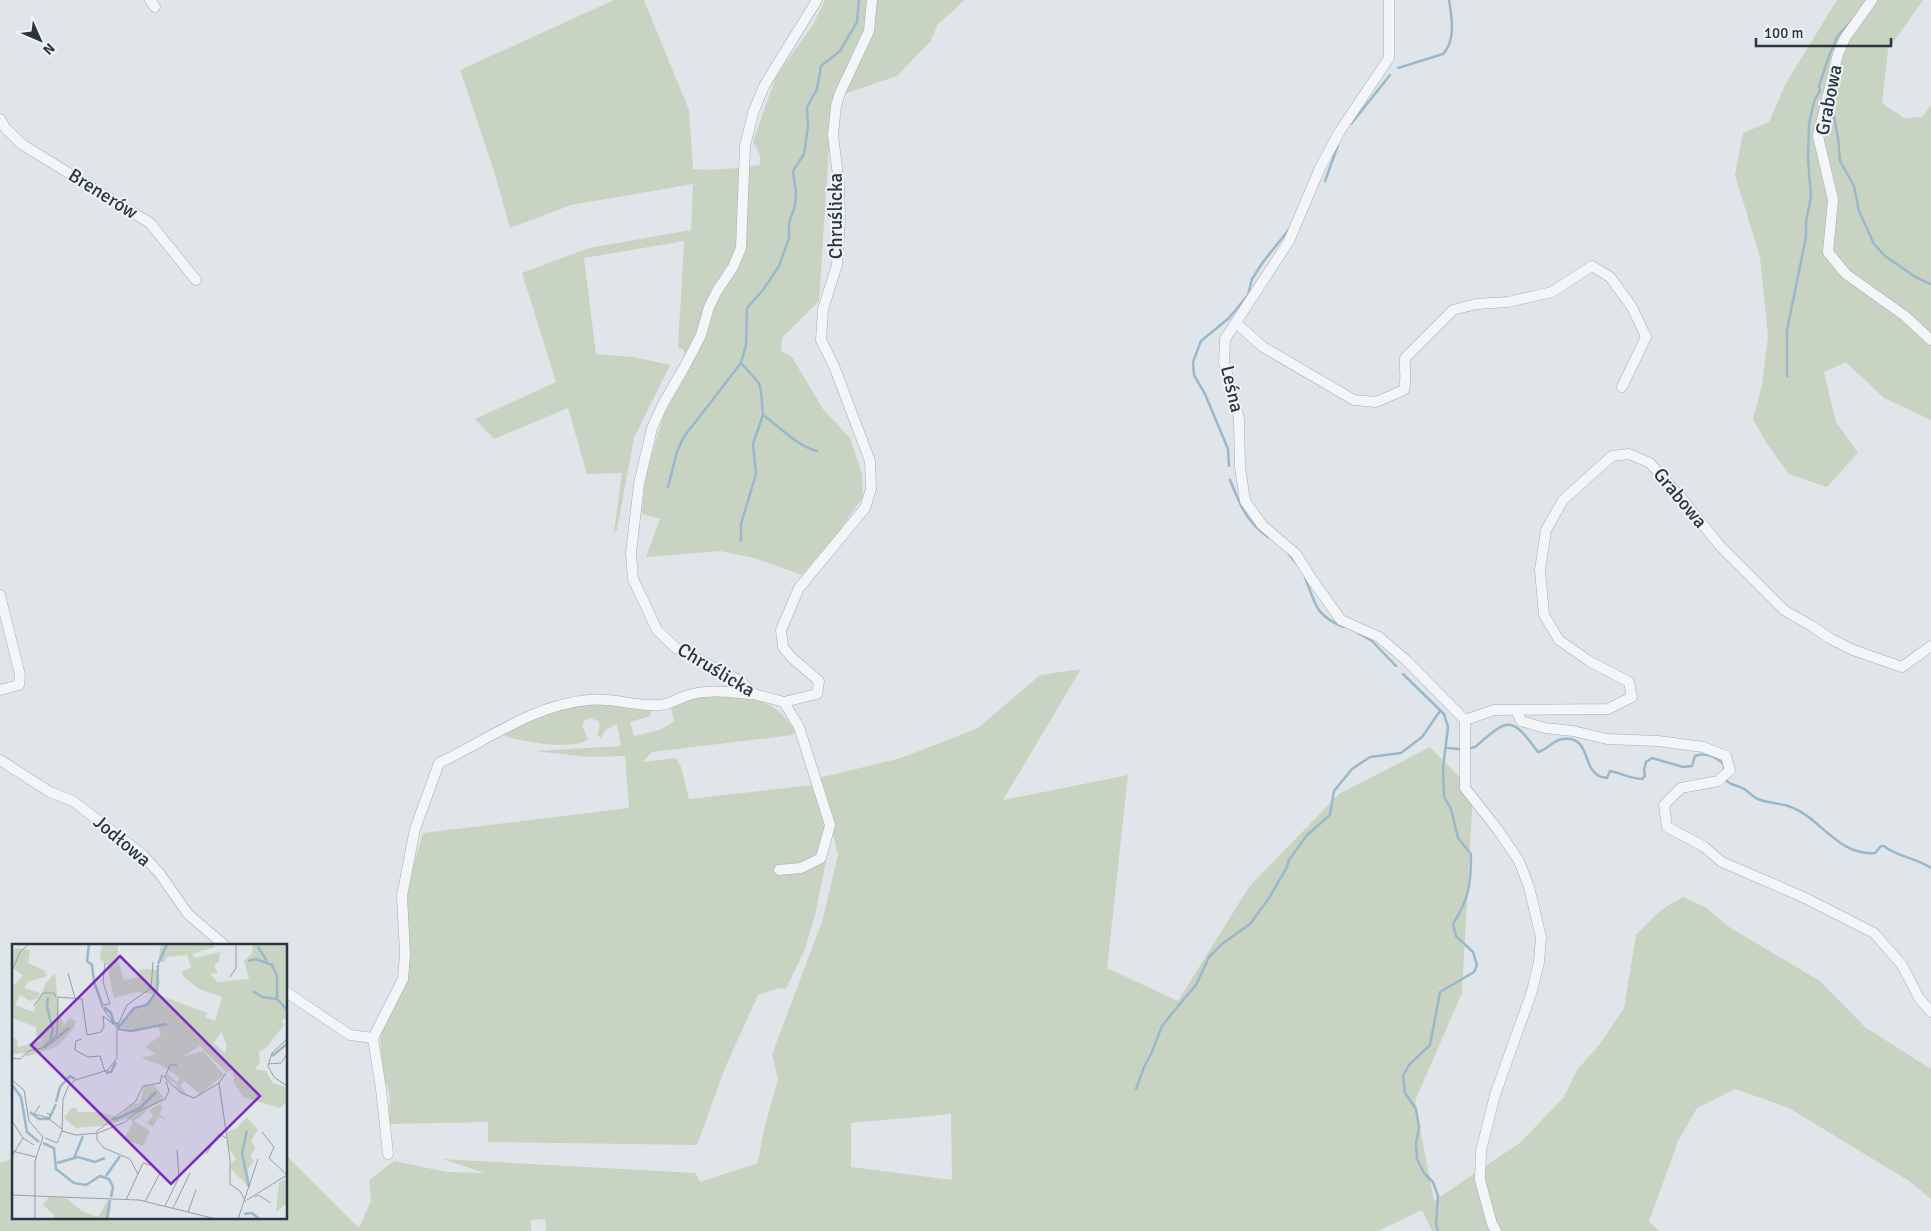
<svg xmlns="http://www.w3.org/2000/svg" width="1931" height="1231" font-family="Signika,sans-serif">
  <rect width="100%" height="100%" fill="#e0e5ea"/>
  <g fill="#c8d4c1" fill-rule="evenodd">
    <path d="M614 0H644L689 110 693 169C716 171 738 168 760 165V155L753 141 776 77 814 23 825 0H965L938 24 930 42 897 76 835 97 829 148 819 301 782 338 781 351 792 357 823 409 850 438 862 474 863 497 840 530 802 575 754 558 720 551 646 557 660 519 642 514 645 477 664 413 684 379V350L678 348 684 241 584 258 596 354 633 357 670 365 634 438 617 530 614 532 622 473 587 474 568 408 494 439 475 419 556 382 522 273 589 248 691 230 693 184 571 205 510 228 494 171 460 70Z"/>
    <path d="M1837 0H1923L1888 50 1882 103 1904 118 1922 117 1931 105V420L1884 398 1846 362 1824 372 1836 422 1858 453 1827 487 1789 474 1767 444 1753 419 1762 385 1768 337 1760 257 1735 175 1743 133 1769 122 1786 83Z"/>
    <path d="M1081 669 1003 800 1128 775 1107 968 1178 1001 1249 887 1339 794 1430 747 1473 791 1462 993 1415 1101 1434 1201 1521 1142 1564 1097 1577 1070 1600 1044 1624 1008 1636 935 1662 909 1683 897 1705 907 1729 927 1820 981 1865 1027 1931 1069V1199L1909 1181 1789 1108 1735 1089 1697 1108 1678 1141 1649 1222 1660 1231H1432L1422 1210 1378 1231H546L545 1219 531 1220V1231H0V1163L14 1158V1217H286V1155L359 1228 371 1201 369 1180 394 1161 447 1172 485 1173 442 1159 695 1173 700 1182 758 1163 763 1133 778 1079 772 1054 822 922 838 855 819 778 901 758 978 728 1040 675ZM951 1114 952 1180 851 1167V1123Z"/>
    <path d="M728 695C763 702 772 699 795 730L793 735 652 752 643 762 676 758 681 767 689 799 812 785 824 821 828 851 815 916 804 951 786 989 779 988 758 995 725 1068 697 1145 488 1142V1122L389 1124 390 1094 382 1071 380 1032 391 1009 406 986 410 945 402 903 423 833 629 808 625 756 588 757 534 751 621 746 617 724 605 730 601 738 597 735 600 726 598 721 590 718 584 721 582 726 588 739C575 751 522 742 505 736L503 731C530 721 558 706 587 705 608 703 628 706 649 708L651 712 650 716 630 722 634 736 660 730 674 721 671 708 689 698Z"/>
  </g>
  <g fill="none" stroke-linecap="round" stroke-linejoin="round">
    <g stroke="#9ab8cb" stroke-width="2.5">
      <path d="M1398 68 1443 54C1456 40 1452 18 1449 0"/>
      <path d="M1833 112 1838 138 1840 161 1854 186 1859 211 1874 244 1885 256 1917 278 1931 284"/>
      <path d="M1351 124 1390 75"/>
      <path d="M1325 181 1338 145"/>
      <path d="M1787 376V330L1806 237V222L1811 196 1808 159 1809 124 1812 110 1815 99 1820 91 1819 86 1829 56 1837 37 1853 19"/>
      <path d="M763 415C780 427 797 446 817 451"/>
      <path d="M1229 466 1228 449 1205 394 1194 375 1193 362 1201 341 1229 318 1248 295 1252 279 1263 262 1290 228"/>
      <path d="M1230 480C1240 505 1246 521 1268 537"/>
      <path d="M668 487 677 452 683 438 741 363"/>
      <path d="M741 541V524L756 474 753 444 763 415 761 391 759 383 741 363 746 345 747 308 763 290 779 266 789 238V223L795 206 796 193 793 171 804 154 808 126 807 107 817 89 821 66 840 51 857 22 859 0"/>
      <path d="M1288 553 1297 564"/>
      <path d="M1305 577C1315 603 1315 616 1344 627"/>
      <path d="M1358 633 1372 641 1396 666"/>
      <path d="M1403 674 1444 714 1448 727 1443 768 1444 797 1451 809 1458 838 1471 854C1471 884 1469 899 1453 924L1456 936 1473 952 1477 965 1474 972 1440 992 1430 1045 1409 1065 1403 1076 1405 1093 1416 1109 1419 1127 1416 1144 1417 1159 1424 1173 1433 1182 1438 1196 1436 1224 1438 1231"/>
      <path d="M1446 748 1459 749"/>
      <path d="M1470 748 1475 747C1508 719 1510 714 1538 752 1547 750 1552 741 1562 739 1595 735 1578 775 1607 778L1610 771C1620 773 1633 779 1642 779L1645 776 1644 770 1646 762 1652 758 1683 767 1692 766 1695 756C1706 752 1715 756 1724 764V771"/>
      <path d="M1725 779C1730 786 1735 784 1742 788 1748 790 1752 797 1758 799 1767 803 1778 803 1788 806 1820 816 1837 856 1875 853L1881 846H1884C1897 857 1917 858 1931 868"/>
      <path d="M1136 1089 1144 1067 1151 1054 1162 1026 1174 1011 1196 985 1209 957 1222 944 1250 924 1269 898 1286 869 1289 860 1307 835 1330 815 1334 791 1352 769 1370 757 1401 753 1422 737 1440 711"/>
    </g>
    <defs>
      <g id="minor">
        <path d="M150 0 155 7"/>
        <path d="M817 0 764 86 753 113 745 146 741 248 733 267 717 291 709 307 701 335 685 366 663 404 652 428 639 484 631 553 633 579 657 630 676 648 740 681 754 694 784 702 817 694 819 681 791 657 783 647 781 630 799 588 865 508 871 489 870 461 834 366 821 340 823 309 837 265 840 220 839 184 833 135 836 106 840 93 869 31 872 0"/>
        <path d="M1389 0V58L1340 131 1320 168 1289 241 1225 339 1224 362 1239 419 1240 467 1245 501 1262 525 1296 554 1313 581 1341 620 1379 637 1407 661 1465 720 1494 710 1608 709 1632 697 1629 682 1589 661 1559 640 1544 615 1540 570 1546 530 1563 500 1612 456 1629 454 1650 463 1678 494 1721 547 1784 610 1810 625 1831 639 1853 650 1902 667 1931 646"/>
        <path d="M1872 0 1845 38 1838 54 1818 136 1833 200 1828 252 1846 274 1905 316 1931 340"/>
        <path d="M0 119 6 129 23 145 150 223 196 280"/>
        <path d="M1236 323 1263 347 1354 400 1376 402 1404 390C1407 379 1404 369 1405 358L1453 310 1476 304 1508 302 1552 292 1592 266 1610 277 1632 307 1646 337 1622 387"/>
        <path d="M0 595 20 675 19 685 0 690"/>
        <path d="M1516 710 1521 721 1545 728 1573 731 1607 739 1658 741 1703 747 1726 756 1730 770 1718 781 1681 788 1664 805 1667 827 1703 846 1722 862 1803 897 1874 933 1902 965 1919 998 1931 1012"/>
        <path d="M1465 720V788L1498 830 1519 861 1529 887 1541 937 1539 962 1532 991 1495 1095 1481 1151 1480 1180 1492 1224 1496 1231"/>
        <path d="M0 760 50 792 73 801 143 855 160 874 188 914 224 945"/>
        <path d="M779 870 801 868 821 858 830 825 799 727 784 702"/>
        <path d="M286 992 350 1035 373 1038"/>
        <path d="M388 1154 381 1089 373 1038 403 979 405 954 402 896 415 829 439 763C488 740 533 705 588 700 612 697 636 707 660 705 671 704 682 696 693 694 712 689 734 693 754 694"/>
      </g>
    </defs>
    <use href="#minor" stroke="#a5adb4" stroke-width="11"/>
    <use href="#minor" stroke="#f3f5f8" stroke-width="10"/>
  </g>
  <g text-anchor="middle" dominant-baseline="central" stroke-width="4" stroke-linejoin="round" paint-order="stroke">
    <g font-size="19" fill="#283542" stroke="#f0f4f7">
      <text transform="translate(1829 100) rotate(-79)">Grabowa</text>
      <text transform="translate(103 194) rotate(32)">Brenerów</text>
      <text transform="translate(836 216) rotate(-90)">Chruślicka</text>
      <text transform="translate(1232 389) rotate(77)">Leśna</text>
      <text transform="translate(1680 498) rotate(50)">Grabowa</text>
      <text transform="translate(716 670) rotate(31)">Chruślicka</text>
      <text transform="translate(122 841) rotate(40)">Jodłowa</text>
    </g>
  </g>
  <g transform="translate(12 944)">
    <rect width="275" height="275" fill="#e0e5ea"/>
    <path d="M90 0H106V17L112 36 128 33 127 26 131 25 146 26 148 38 144 50 196 69 193 73 203 77 210 53 187 45 172 33 169 28 179 24 175 11 154 13 153 18H146L149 0H201L203 3 180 10 183 14 208 8 207 18 202 21 206 29 198 30 205 38 237 35 232 17 240 9 241 0H275V74L269 76 272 81 253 105 247 107 248 117 243 125 254 127 261 139 275 144V158L267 164 231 153 222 139 221 126 214 128 188 102 170 113 191 107 212 131 188 150 172 137 168 141 175 151 170 149 163 142 166 141 154 134 155 130 166 139 167 133 148 121 129 114 144 110 133 103 149 91 146 83 119 86 109 83V77L125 63 136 59 142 50 125 48 102 54 95 21 88 14ZM209 88 215 101 213 109 202 99ZM2 4 18 6 16 19 32 26 35 32 16 38 12 44 28 49 26 54 18 57 8 51 3 61 21 68 34 39 43 29 47 68 52 81 57 74 64 77 62 84 46 102 14 113 13 109 0 110V92L5 96 6 103 30 97 24 91V83L0 74V43L11 32 2 25 4 16 0 24ZM142 141 152 154 137 164 127 174 135 179 141 172 137 166 152 158 148 161 151 164 147 170 155 176 146 173 141 183 126 174 122 177 138 187 131 202 112 195 121 178 116 174 98 181 64 184 52 174 59 164H65V168H87L106 173 121 160 128 159 132 142ZM235 173 246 186 239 197 243 204 238 213 242 217 236 225 238 244 219 225V219L224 215 216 203 215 188 225 184ZM270 236 275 237V259L264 268 267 239ZM37 253 54 254 70 267 86 273 96 256 99 262 97 274 101 275H42L43 272 31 261Z" fill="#c8d4c1" fill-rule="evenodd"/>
    <path fill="none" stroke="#9ab8cb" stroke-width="2.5" d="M77 0 75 17 80 21 82 38 90 60M246 3 255 17M236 17 244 15 260 21 265 32V55L275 66M146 20 155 0M241 47 250 53 265 55M36 53 35 63 41 86 38 95M92 63 99 69 102 79 106 80M106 84 122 64 135 61 140 54 145 46 146 21M106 85 119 87 155 80M32 104 57 84M260 112 275 100M94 129 99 128 104 118M0 141 9 153 15 188 27 198M44 158 48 143 58 132 63 135M18 168 27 175H37L44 160M102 176 128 164 144 148M235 187 230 209 237 243M31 199 42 204 44 225 62 239 74 241 88 232 97 235 101 243 99 253M62 214 71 192M45 219 66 213 83 218 93 214M94 232 108 212M232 270 240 269 247 275M95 275 98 256"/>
    <path fill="none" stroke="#969fa7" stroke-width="1" d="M93 19 91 38 98 60 89 61 101 79M0 27 8 8 17 0M56 29 63 54M218 33 224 24V0M22 62 31 49H42L44 53M105 83 115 61 139 44 141 18M70 95 64 97 63 106 76 113 88 112 93 128M275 95 260 109 256 122 262 133 275 142M0 114 8 115 17 107 30 104 45 90 46 53 70 55 75 91 89 88 92 82 91 72 105 83V114L96 126 63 136 56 143 51 155 50 187M256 120 269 119 275 110M153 133 158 121H165M0 136 12 146 17 177 31 193M207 139 218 215V240L228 247 234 258M28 161 22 170 37 174 39 171 35 169M37 175 50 185M0 177 11 194 22 201M84 188 124 157 131 142 148 139 150 131 169 149 182 154 207 139 214 129M250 188 262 203 257 214 275 231M85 189V196L92 204 118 215 126 230M33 194 45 199 50 187 64 191 86 189 113 178 123 169 153 155 157 147 154 137M0 207 24 213M194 210 207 190 214 194M0 212 11 194M0 251 22 252M22 252 127 256 204 275M243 253 246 251 259 259M114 256 131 219 138 221M235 256 275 231M133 258 148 229M153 262 167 233 165 206M161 264 178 229M176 268 184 246M23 275V217L31 193M226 275 246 215"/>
    <path fill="#7b2cbf" fill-opacity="0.15" stroke="#7b2cbf" stroke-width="2.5" d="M108 12 248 152 159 240 19 101Z"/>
    <rect width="275" height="275" fill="none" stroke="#283542" stroke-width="2.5"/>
  </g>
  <g transform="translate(40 40) rotate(135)" stroke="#f0f4f7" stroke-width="4" paint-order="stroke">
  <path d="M0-4L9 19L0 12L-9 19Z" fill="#283542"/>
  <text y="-8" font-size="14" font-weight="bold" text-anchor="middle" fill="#283542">N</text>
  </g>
  <path d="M1756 38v8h135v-8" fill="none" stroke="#283542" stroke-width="2.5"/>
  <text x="1764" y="38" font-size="15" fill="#283542" stroke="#f0f4f7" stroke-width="4" paint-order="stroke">100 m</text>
</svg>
